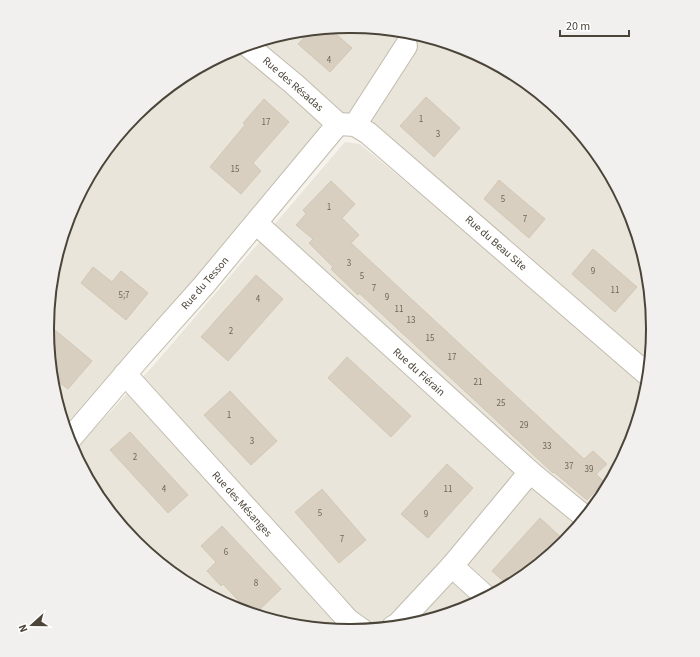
<svg xmlns="http://www.w3.org/2000/svg" width="700" height="657" font-family="'Source Sans 3',sans-serif">
  <rect width="100%" height="100%" fill="#f6f3ec"/>
  <g fill="#eae5da">
    <path d="M350 26 409 32 466 49 518 77 564 115 602 161 630 213 647 270 652 329 649 368 370 121 333 115 119 371 65 425 53 387 48 328 53 269 71 213 99 160 136 114 182 77 234 49 291 32Z"/>
    <path d="M345 142 360 144 593 337 647 385 629 444 601 497 564 543 518 580 466 608 409 625 350 631 291 625 234 608 182 580 136 542 98 496 74 450 154 365Z"/>
  </g>
  <g fill="#d8cfc1" stroke="#d3c7b4">
    <path d="M329 28 352 48 330 72 298 44 311 30Z"/>
    <path d="M426 97 460 128 434 157 400 126Z"/>
    <path d="M264 99 289 122 253 163 261 171 241 194 210 167 245 125 243 123Z"/>
    <path d="M499 180 545 219 529 238 484 199Z"/>
    <path d="M331 181 355 204 342 218 359 235 351 243 584 459 593 451 607 464 596 474 604 482 587 500 554 472 553 473 359 293 358 295 331 269 333 267 309 243 313 239 296 225 306 214 303 210Z"/>
    <path d="M593 249 637 287 615 312 572 274Z"/>
    <path d="M93 267 112 282 121 271 148 293 126 320 81 283Z"/>
    <path d="M256 275 283 299 228 361 201 337Z"/>
    <path d="M48 324 92 361 68 389 52 377Z"/>
    <path d="M347 357 411 416 391 437 328 378Z"/>
    <path d="M230 391 277 441 251 465 204 415Z"/>
    <path d="M130 432 188 495 168 513 110 450Z"/>
    <path d="M447 464 473 488 428 538 401 514Z"/>
    <path d="M322 489 366 540 339 563 295 512Z"/>
    <path d="M540 518 565 541 518 580 508 585 492 571Z"/>
    <path d="M222 526 281 589 255 614 250 613 223 584 221 586 207 571 216 562 201 546Z"/>
  </g>
  <g fill="none" stroke-linecap="round" stroke-linejoin="round">
    <defs>
      <g id="minor">
        <path d="M247 45 294 84 338 124"/>
        <path d="M338 124 355 125 368 133 648 375"/>
        <path d="M355 125 406 46"/>
        <path d="M256 223 530 472 585 517"/>
        <path d="M125 374 330 600 348 620 362 630"/>
        <path d="M69 440 140 357 204 285 338 124"/>
        <path d="M452 566 486 597"/>
        <path d="M393 627 398 624 452 566 530 472"/>
      </g>
    </defs>
    <use href="#minor" stroke="#c2bbae" stroke-width="24"/>
    <use href="#minor" stroke="#fff" stroke-width="22"/>
  </g>
  <g text-anchor="middle" dominant-baseline="central" stroke-width="3.5" stroke-linejoin="round" paint-order="stroke">
    <g font-size="9" fill="#6e675b">
      <text x="329" y="60">4</text>
      <text x="421" y="119">1</text>
      <text x="266" y="122">17</text>
      <text x="438" y="134">3</text>
      <text x="235" y="169">15</text>
      <text x="503" y="199">5</text>
      <text x="329" y="207">1</text>
      <text x="525" y="219">7</text>
      <text x="349" y="263">3</text>
      <text x="593" y="271">9</text>
      <text x="362" y="276">5</text>
      <text x="374" y="288">7</text>
      <text x="615" y="290">11</text>
      <text x="124" y="295">5;7</text>
      <text x="387" y="297">9</text>
      <text x="258" y="299">4</text>
      <text x="399" y="309">11</text>
      <text x="411" y="320">13</text>
      <text x="231" y="331">2</text>
      <text x="430" y="338">15</text>
      <text x="452" y="357">17</text>
      <text x="478" y="382">21</text>
      <text x="501" y="403">25</text>
      <text x="229" y="415">1</text>
      <text x="524" y="425">29</text>
      <text x="252" y="441">3</text>
      <text x="547" y="446">33</text>
      <text x="135" y="457">2</text>
      <text x="569" y="466">37</text>
      <text x="589" y="469">39</text>
      <text x="164" y="489">4</text>
      <text x="448" y="489">11</text>
      <text x="320" y="513">5</text>
      <text x="426" y="514">9</text>
      <text x="342" y="539">7</text>
      <text x="226" y="552">6</text>
      <text x="256" y="583">8</text>
    </g>
    <g font-size="11" fill="#4b4439" stroke="#fff">
      <text transform="translate(293 84) rotate(41)">Rue des Résadas</text>
      <text transform="translate(496 243) rotate(41)">Rue du Beau Site</text>
      <text transform="translate(205 283) rotate(-49)">Rue du Tesson</text>
      <text transform="translate(419 372) rotate(42)">Rue du Fiérain</text>
      <text transform="translate(242 504) rotate(48)">Rue des Mésanges</text>
    </g>
  </g>
  <path d="M0 0H700V657H0ZM349 33H351A295 295 0 0 1 646 328V329A295 295 0 0 1 351 624H349A295 295 0 0 1 54 329V328A295 295 0 0 1 349 33Z" fill="#f1f0ef" fill-rule="evenodd"/>
  <path fill="none" stroke="#4b4439" stroke-width="2" d="M349 33H351A295 295 0 0 1 646 328V329A295 295 0 0 1 351 624H349A295 295 0 0 1 54 329V328A295 295 0 0 1 349 33Z"/>
  <g transform="translate(32 625) rotate(249)" stroke="#ffffff" stroke-width="3" paint-order="stroke">
  <path d="M0-3L7 15L0 10L-7 15Z" fill="#4b4439"/>
  <text y="-6" font-size="11" font-weight="bold" text-anchor="middle" fill="#4b4439">N</text>
  </g>
  <path d="M560 30v6h69v-6" fill="none" stroke="#4b4439" stroke-width="2"/>
  <text x="566" y="30" font-size="12" fill="#4b4439" stroke="#ffffff" stroke-width="3" paint-order="stroke">20 m</text>
</svg>
